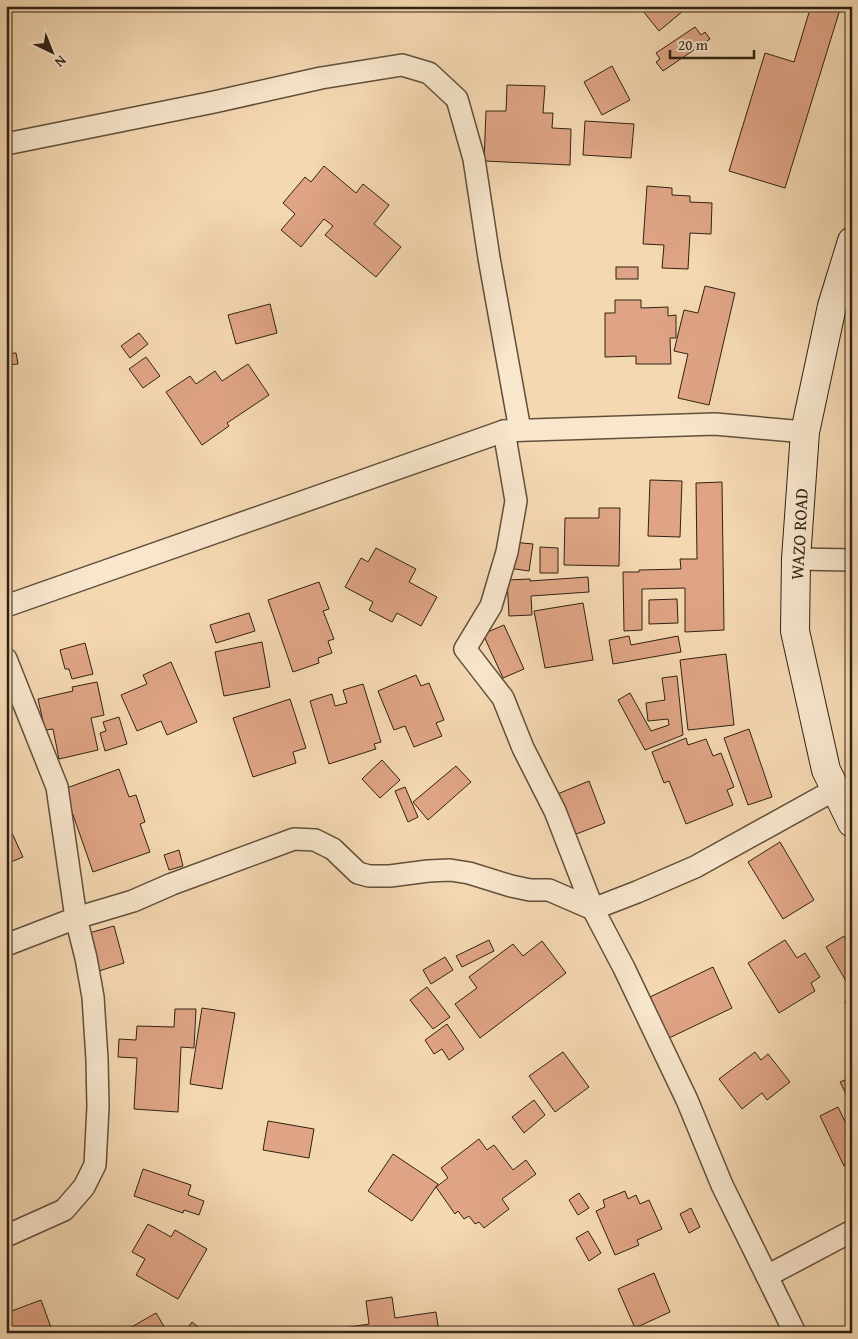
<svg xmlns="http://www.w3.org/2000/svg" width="858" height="1339" font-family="'Gentium Book Plus',serif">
  <rect width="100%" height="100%" fill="#f4d8b2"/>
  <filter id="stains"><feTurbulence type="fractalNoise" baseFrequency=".004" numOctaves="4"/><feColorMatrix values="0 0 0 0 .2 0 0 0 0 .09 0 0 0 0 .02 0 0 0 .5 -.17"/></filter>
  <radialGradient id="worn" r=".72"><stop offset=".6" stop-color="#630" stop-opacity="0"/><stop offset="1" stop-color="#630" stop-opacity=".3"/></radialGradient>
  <g fill="#dfa485" stroke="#302213">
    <path d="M639 6H689L659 31Z"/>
    <path d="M811 6H841L785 188 729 171 765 53 794 62Z"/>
    <path d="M695 27 701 35 705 32 710 39 663 71 656 62 660 59 656 53Z"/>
    <path d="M612 66 630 100 602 115 584 82Z"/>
    <path d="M507 85 545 86 543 113H553L552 128 571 129 570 165 484 161 486 111H506Z"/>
    <path d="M585 121 634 124 631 158 583 155Z"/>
    <path d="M324 166 356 193 363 184 389 205 374 224 401 247 376 277 325 235 333 226 324 219 301 247 281 230 295 214 283 203 305 177 311 182Z"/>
    <path d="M647 186 672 188V195L690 196V202L712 203 711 234 690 233 688 269 662 268 664 245 643 244Z"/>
    <rect x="616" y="267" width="22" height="12"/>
    <path d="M705 286 735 293 709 405 678 398 688 354 674 351 684 310 698 313Z"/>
    <path d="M615 300H641V308L668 307V316L676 315V338H670L671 364H636V356L605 357V313H615Z"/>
    <path d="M270 304 277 333 236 344 228 315Z"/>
    <path d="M139 333 148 344 130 358 121 346Z"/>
    <path d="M16 353 18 364 6 365V354Z"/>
    <path d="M146 357 160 376 143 388 129 369Z"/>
    <path d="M248 364 269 395 227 423 229 426 202 445 166 392 190 376 196 384 215 371 222 381Z"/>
    <path d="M650 480 682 481 680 537 648 536Z"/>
    <path d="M722 482 724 630 685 632V588L642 589V630L624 631 623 572H639V570L681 569 680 559H697L696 483Z"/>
    <path d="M599 508H620L619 566 564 565 565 518H599Z"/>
    <path d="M512 542 533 544 529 571 508 568Z"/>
    <path d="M540 547 558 548V573H540Z"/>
    <path d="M376 548 416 569 409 582 437 597 421 626 397 613 392 622 369 610 373 602 345 587 361 558 368 562Z"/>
    <path d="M588 577 589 592 531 596 532 615 509 616 507 580 530 579V581Z"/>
    <path d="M319 582 329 609 323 611 334 639 328 641 332 653 318 658 319 663 293 672 268 600Z"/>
    <path d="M677 599 678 623 649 624V600Z"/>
    <path d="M583 603 593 660 545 668 534 611Z"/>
    <path d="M249 613 255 631 216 643 210 625Z"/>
    <path d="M504 625 524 669 503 678 483 634Z"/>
    <path d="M629 636 631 645 678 636 681 652 613 664 609 640Z"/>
    <path d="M262 642 270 687 224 696 215 652Z"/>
    <path d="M85 643 93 674 72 679 69 669H65L60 650Z"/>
    <path d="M726 654 734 725 688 730 680 660Z"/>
    <path d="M171 662 197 722 167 735 161 721 137 731 121 695 147 684 143 675Z"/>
    <path d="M416 675 421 686 429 683 444 720 436 723 442 736 414 747 405 726 394 730 378 691Z"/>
    <path d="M677 676 683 735 645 750 618 700 630 693 651 731 669 725 668 719 648 721 646 703 665 700 662 678Z"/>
    <path d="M97 682 104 715 91 718 98 750 59 759 53 729 45 730 38 699 73 691 72 687Z"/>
    <path d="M363 684 381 742 374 744 376 749 329 764 310 701 332 694 335 706 347 703 343 690Z"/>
    <path d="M290 699 306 748 293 752 296 763 253 777 233 718Z"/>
    <path d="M119 717 127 744 105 751 100 733 106 731 103 722Z"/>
    <path d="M749 729 772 797 748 805 724 738Z"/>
    <path d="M686 738 688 745 706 739 713 756 721 753 734 787 727 790 733 805 686 824 669 781 664 783 652 752Z"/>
    <path d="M382 760 400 780 380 798 362 779Z"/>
    <path d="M456 766 471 782 428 820 413 802Z"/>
    <path d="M119 769 129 797 136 795 145 822 140 824 150 852 93 872 64 789Z"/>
    <path d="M589 781 605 823 571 836 555 795Z"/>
    <path d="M405 787 418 817 408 822 395 791Z"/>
    <path d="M6 820 23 857 6 864Z"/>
    <path d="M780 842 814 900 783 919 748 862Z"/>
    <path d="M179 850 183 866 169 870 164 855Z"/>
    <path d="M114 926 124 963 99 971 89 933Z"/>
    <path d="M844 936 852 949V984L849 986 826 947Z"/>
    <path d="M489 940 494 951 462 967 456 956Z"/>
    <path d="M785 940 797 958 805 953 820 977 811 983 815 991 779 1013 748 963Z"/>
    <path d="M542 941 566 973 480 1038 455 1004 477 988 469 977 513 944 523 956Z"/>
    <path d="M445 957 453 970 431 984 423 970Z"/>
    <path d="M713 967 732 1008 669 1038 650 997Z"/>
    <path d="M427 987 450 1017 433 1029 410 1000Z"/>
    <path d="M852 999V1015L845 1002Z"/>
    <path d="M202 1008 235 1013 222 1089 190 1084Z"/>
    <path d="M175 1009H196L194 1048 181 1047 178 1112 134 1109 137 1058 118 1057 119 1039 136 1040 137 1026 174 1027Z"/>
    <path d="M447 1024 464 1049 449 1060 442 1049 434 1054 425 1040Z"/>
    <path d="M563 1052 589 1087 555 1112 529 1076Z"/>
    <path d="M755 1052 761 1060 768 1054 790 1082 767 1100 762 1093 742 1109 719 1079Z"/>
    <path d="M852 1077V1106L840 1082Z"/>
    <path d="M534 1100 545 1115 524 1133 512 1117Z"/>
    <path d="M838 1107 852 1136V1162L844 1166 820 1116Z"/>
    <path d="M268 1121 314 1129 309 1158 263 1150Z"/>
    <path d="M479 1139 487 1150 494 1145 513 1170 526 1160 536 1174 502 1199 509 1209 484 1228 479 1222 475 1224 469 1216 464 1219 458 1211 455 1214 436 1187 448 1178 441 1168Z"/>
    <path d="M393 1154 438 1184 412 1221 368 1191Z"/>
    <path d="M143 1169 191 1185 188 1195 204 1201 199 1215 184 1210 183 1213 134 1196Z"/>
    <path d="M625 1191 628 1199 636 1195 640 1204 649 1200 662 1229 637 1240 639 1245 615 1255 596 1211 605 1207 603 1200Z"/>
    <path d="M579 1193 589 1208 578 1215 569 1200Z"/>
    <path d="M691 1208 700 1227 689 1233 680 1214Z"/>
    <path d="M148 1224 171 1237 175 1230 207 1249 178 1299 136 1275 145 1259 132 1252Z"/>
    <path d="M588 1231 601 1253 589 1261 576 1238Z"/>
    <path d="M654 1273 670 1312 635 1328 618 1289Z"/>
    <path d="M392 1297 395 1318 436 1312 439 1333H337L336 1329 369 1324 366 1301Z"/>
    <path d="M41 1300 53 1333H6V1305L9 1312Z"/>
    <path d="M156 1313 168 1333H121Z"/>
    <path d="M192 1322 206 1333H184Z"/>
    <path d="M467 1329V1333H442Z"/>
  </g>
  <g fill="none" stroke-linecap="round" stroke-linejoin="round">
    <defs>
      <g id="minor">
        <path d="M6 144 214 102 321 78 402 65 429 73 457 99 474 159 489 258 520 430"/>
        <path d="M504 431 516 501 507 552 491 606 465 649 503 698 523 748 555 811 593 909 624 968 687 1100 722 1185 795 1333"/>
        <path d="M796 559 852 560"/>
        <path d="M6 606 504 431 715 424 805 432"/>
        <path d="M6 659 57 787 76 918 86 958 93 997 97 1059 98 1107 95 1165 84 1187 64 1210 6 1236"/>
        <path d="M6 945 76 918 133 901 172 884 294 839 315 840 333 849 358 873 369 876H390L428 871 450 870 469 873 511 886 530 890H549L593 909 637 892 695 867 836 789"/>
        <path d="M767 1276 852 1231"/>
      </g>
      <path id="secondary" d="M852 241 832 306 805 432 796 559 795 631 826 770 852 823"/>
    </defs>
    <use href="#minor" stroke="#61503b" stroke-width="24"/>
    <use href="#secondary" stroke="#302213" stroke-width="30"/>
    <use href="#minor" stroke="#f8e6cd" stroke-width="21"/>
    <use href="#secondary" stroke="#f8e6cd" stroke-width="28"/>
  </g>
  <g text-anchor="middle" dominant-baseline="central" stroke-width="4" stroke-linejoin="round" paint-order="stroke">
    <g font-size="18" fill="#302213" stroke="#f8e6cd">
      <text transform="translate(799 534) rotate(-87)">WAZO ROAD</text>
    </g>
  </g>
  <rect width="858" height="1339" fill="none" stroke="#f4d8b2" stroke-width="25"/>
  <rect x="8" y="8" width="843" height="1324" fill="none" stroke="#302213" stroke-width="2.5"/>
  <rect x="12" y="12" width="833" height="1314" fill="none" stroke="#302213"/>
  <g transform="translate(52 52) rotate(137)" stroke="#f8e6cd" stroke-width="4" paint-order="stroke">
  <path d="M0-4L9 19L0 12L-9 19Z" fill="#302213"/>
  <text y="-8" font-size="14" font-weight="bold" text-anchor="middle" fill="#302213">N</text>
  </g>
  <path d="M670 50v8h84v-8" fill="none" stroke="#302213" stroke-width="2.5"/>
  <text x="678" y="50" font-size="15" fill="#302213" stroke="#f8e6cd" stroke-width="4" paint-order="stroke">20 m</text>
  <rect width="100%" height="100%" filter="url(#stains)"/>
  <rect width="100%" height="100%" fill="url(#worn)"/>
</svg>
